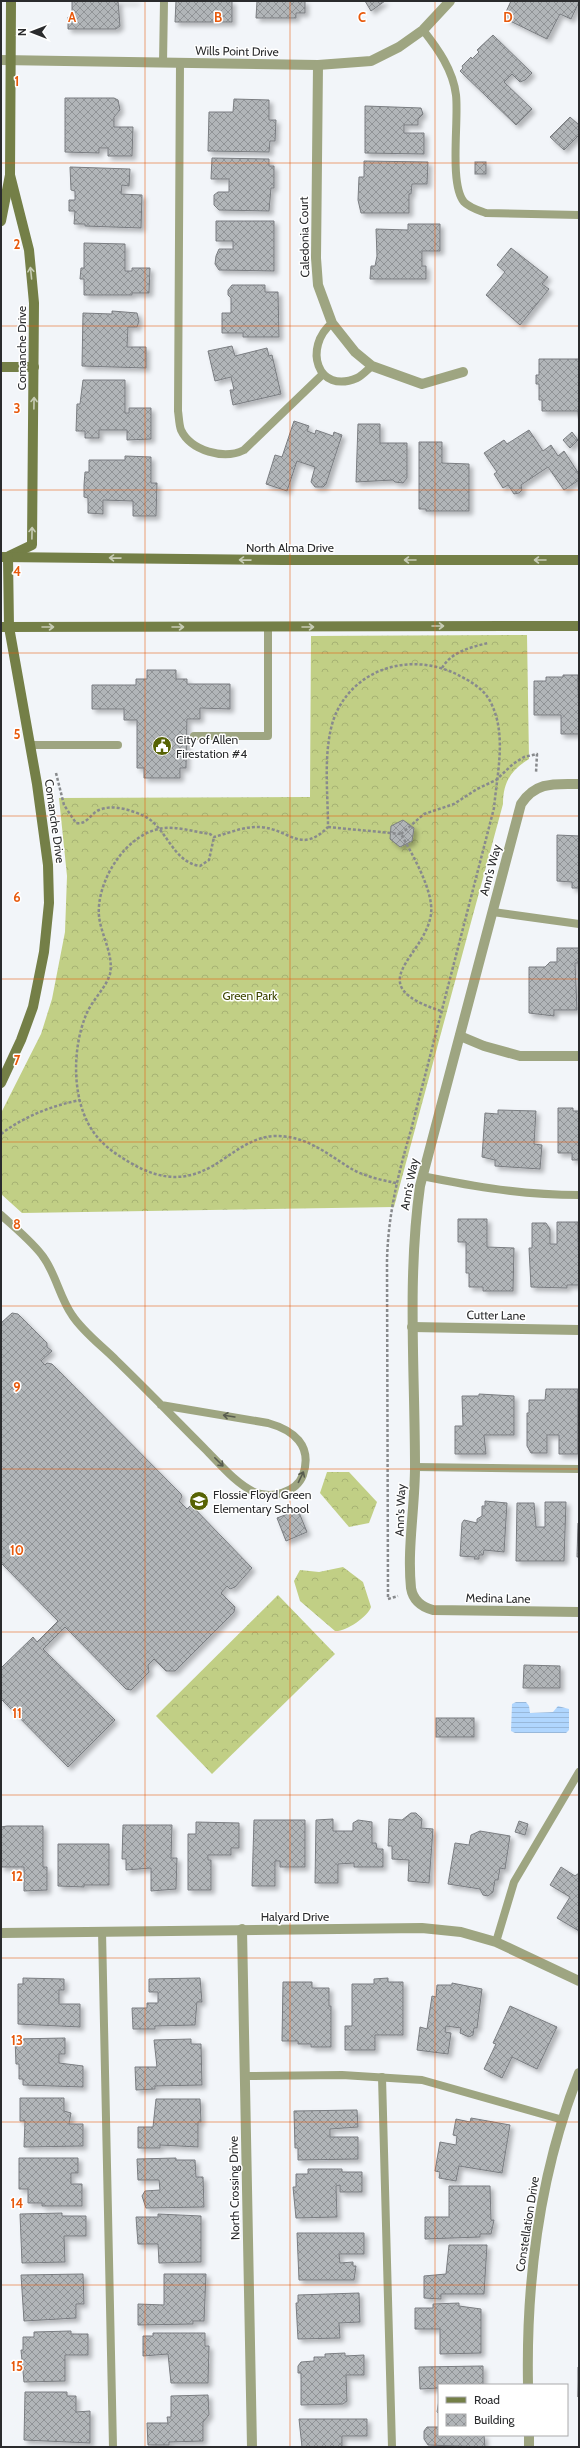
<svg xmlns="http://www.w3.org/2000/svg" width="580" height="2448" font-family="Cabin,sans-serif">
  <defs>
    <pattern id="forest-crowns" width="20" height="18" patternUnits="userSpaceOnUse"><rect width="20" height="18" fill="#c1cf85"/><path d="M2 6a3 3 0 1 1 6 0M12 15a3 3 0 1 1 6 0" fill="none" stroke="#a6b273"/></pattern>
    <pattern id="water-rules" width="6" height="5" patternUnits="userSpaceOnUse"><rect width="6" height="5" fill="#b0d6fe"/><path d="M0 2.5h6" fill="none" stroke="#98b8da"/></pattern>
    <pattern id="building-cross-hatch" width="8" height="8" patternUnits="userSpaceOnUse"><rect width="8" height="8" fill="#b1b5b8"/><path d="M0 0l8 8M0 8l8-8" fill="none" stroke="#909396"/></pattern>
    <filter id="shadow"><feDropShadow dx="3.5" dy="3.5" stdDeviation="2" flood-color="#0004"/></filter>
  </defs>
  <rect width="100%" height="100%" fill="#f2f5f9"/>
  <g fill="url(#forest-crowns)">
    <path d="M527 635 529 759C511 770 503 782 503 804L394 1207 22 1213 1 1194V1113L41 1034 52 999 65 932 67 876 59 798 310 797 311 636Z"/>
    <path d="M327 1472H349L377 1502 369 1523 349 1527 320 1493Z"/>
    <path d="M343 1567 363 1582 371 1607C368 1617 345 1632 335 1631L300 1601 294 1581 300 1570 319 1572Z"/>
    <path d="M278 1595 335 1654 212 1774 156 1716Z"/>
  </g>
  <path fill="url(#water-rules)" d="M516 1702H526L529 1706 530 1713 553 1712 558 1706 569 1709V1730L566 1733H515L511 1731 512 1704Z"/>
  <g fill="url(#building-cross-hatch)" stroke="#7a7d81" filter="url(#shadow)">
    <path d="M72 1H136H118L120 26 116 29H68V17H72Z"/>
    <path d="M176 1H232V22H175Z"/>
    <path d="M257 1H305V13H296V18H256Z"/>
    <path d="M365 1H385L371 11Z"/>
    <path d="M511 1H579V2L571 19 560 14 547 39 506 19 508 15 505 14Z"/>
    <path d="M493 35 532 73 525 80 520 82 512 74 504 82 532 109 516 125 460 71 463 68 462 66 471 57 472 59 479 52 477 50Z"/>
    <path d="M65 98H114L118 100 120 110 114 117V127H133L132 156H108V148H99V153L65 152Z"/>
    <path d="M234 99 269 100V120H276L275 141H270L269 152 208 151 209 112H233Z"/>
    <path d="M365 106 421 108 423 114 418 119V125H404V133H424V154L365 153Z"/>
    <path d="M570 117 579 125V135L564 150 550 137Z"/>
    <path d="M212 158 269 159V166H274V188H271L269 211 219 210 214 205V195L218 192H229V179H211Z"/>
    <path d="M364 161 428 162 427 184H412L411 194H409V213H361L358 200 359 177H364Z"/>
    <rect x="475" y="162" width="11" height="12"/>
    <path d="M70 167 130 169 129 186 122 185 121 194 142 195 141 228 85 226V224H74L75 211H69V200H75V191L71 190Z"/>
    <path d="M216 221H274V271L219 270 215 264 216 256 219 249H233V241H216Z"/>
    <path d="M408 224H440V251H422V266H426V279H370L371 266H375L377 256 376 229 408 230Z"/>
    <path d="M84 243 125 244V271H132V268H150L149 293H132V295H84V279H80L81 268H84Z"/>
    <path d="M511 248 548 277 542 284 549 289 520 325 486 295 505 272 497 265Z"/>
    <path d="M232 285H265V292H278L279 337H243V333H222V313H231V298L228 295V290Z"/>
    <path d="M112 311 137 313 139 321 137 327H128L127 347H146V368L82 366 83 313 112 314Z"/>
    <path d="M232 346 235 356 267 348 269 356 272 355 281 394 233 405 230 390H234L231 377 215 381 208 351Z"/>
    <path d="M539 359H579V429L578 411H542V400H539V384H536V375H539Z"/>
    <path d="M83 380H125V413H129V408H151V439L127 440V430H99V438H85V431H76L77 404H80Z"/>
    <path d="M294 421 309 426 307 431 315 434 316 430 333 436 334 432 342 435 326 484 323 487H315L311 482 315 467 297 461 287 491 266 484 275 455 282 457Z"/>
    <path d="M358 424H380V443H407V478L403 483 395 482 393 480 356 482Z"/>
    <path d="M529 430 543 451 551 445 558 456 564 451 579 474V480L564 490 548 467 521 485 522 490 519 493 514 494 508 485 503 488 494 474 497 472 484 453 504 440 507 444Z"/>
    <path d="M572 432 578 440 570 448 563 440Z"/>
    <path d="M419 442H442V463L469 464V511H426V509H419Z"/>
    <path d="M125 456 151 457V483H157L156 516H133V501L103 500V514L88 513V498L84 497V485L85 472H89V460H125Z"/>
    <path d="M147 670H176V679H187V684H230V709L200 708V719H187L186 768H180V778H144V768H137V720H124V709H92V685H136V679H147Z"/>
    <path d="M563 675H578L579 734H561V715H534V681H546V677H563Z"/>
    <path d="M403 820 414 828 412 841 400 847 390 839 391 826Z"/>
    <path d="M557 835 579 836V888H572V882L557 881Z"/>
    <path d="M557 948H579V963H575L577 1010H554V1016L529 1013V967H545L550 962H557Z"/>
    <path d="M558 1108H573V1111H579V1160H572V1153H558Z"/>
    <path d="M498 1110 536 1111 534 1144 542 1145 540 1169 495 1166V1160L482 1157 485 1113 498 1114Z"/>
    <path d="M458 1219H487V1247L514 1248 513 1291H483V1287H469V1273H466V1242H458Z"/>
    <path d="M557 1222H578L579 1285H567V1288L531 1287 529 1248H532V1223H546L550 1229V1244H557Z"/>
    <path d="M12 1313 18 1314 47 1343V1347L52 1351 41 1361 45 1365 47 1363 52 1364 181 1494 182 1497 179 1501 187 1509 191 1505 252 1568 235 1587 230 1589 227 1586 221 1593 235 1607 234 1612 175 1671H166L154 1659 148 1665 149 1672 131 1690 126 1689 65 1627 43 1649 115 1720 68 1767 1 1699V1668L33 1637 37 1642 58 1621 1 1563V1323Z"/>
    <path d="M546 1389H578V1454H559V1435H547V1453H531L527 1446V1413H529V1400H545Z"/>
    <path d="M479 1394 514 1396V1435H484L486 1454H455V1426H463L462 1396H479Z"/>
    <path d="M485 1501 507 1503 504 1552 484 1550 483 1555H479V1559H474L475 1557 460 1556 462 1523 464 1520 477 1523V1519L482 1516V1506H485Z"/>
    <path d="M545 1502H566L564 1561H516L517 1503H534L536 1527H545Z"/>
    <path d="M298 1510 307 1532 286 1541 277 1518Z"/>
    <path d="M578 1523H579V1557H577Z"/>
    <path d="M524 1665 560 1666V1688H523Z"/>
    <rect x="436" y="1718" width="38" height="19"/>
    <path d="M411 1813H416L422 1819 421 1828 433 1829 429 1883 408 1881 409 1860 392 1859V1846H388L389 1819 402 1820Z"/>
    <path d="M333 1819V1831H353V1823L358 1820 372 1822V1843H376L377 1849H383V1867H354V1863L338 1864V1883H315L316 1820Z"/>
    <path d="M254 1820H305V1867H280V1861H275V1886H252Z"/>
    <path d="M519 1821 528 1824 525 1835 515 1832Z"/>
    <path d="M196 1822 239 1823V1848H231V1855H208V1860H211V1890H188V1834H196Z"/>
    <path d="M123 1825H172L171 1858H177L176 1889 151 1891V1868L126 1870V1859H122Z"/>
    <path d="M7 1826H43V1867H47V1890L24 1891V1867H1V1827Z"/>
    <path d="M480 1831 510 1836 505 1869 500 1868 498 1880H495L493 1892 488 1896 483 1895 480 1889 448 1884 455 1843 469 1845 471 1835Z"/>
    <path d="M58 1844H109V1885H84V1887L58 1886Z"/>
    <path d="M561 1867 575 1876 579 1873V1931L557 1918 570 1897 550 1885Z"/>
    <path d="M23 1978 64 1979V1990H59V2004H80V2027L18 2024V1984H23Z"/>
    <path d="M200 1978 202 2002H197L195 2025 155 2026V2029H133L132 2008H147V2003H158V1992H149V1979Z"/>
    <path d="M388 1978V1982H403V2035H375V2050H345V2026H352V1984H374V1979Z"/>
    <path d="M283 1982H312V1988H329V2006H331V2047H311V2044H298V2041H282Z"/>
    <path d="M452 1983 482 1989 477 2028H474L473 2035 469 2037 460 2033 461 2028 446 2026 445 2032 451 2033 448 2054 417 2050 420 2027 427 2029 432 1996 436 1997 437 1985H452Z"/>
    <path d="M510 2006 557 2027 537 2069 512 2057 502 2078 484 2069 496 2044 493 2043Z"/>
    <path d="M65 2038V2054H59V2063L83 2066V2087L23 2085V2079H19V2064H16L15 2039Z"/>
    <path d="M191 2039V2044H201L202 2085 155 2086V2089L136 2090 135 2067H157L154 2040Z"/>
    <path d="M20 2098H64V2111L71 2113 69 2124H83V2146L24 2147 25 2121H20Z"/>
    <path d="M156 2099H200L201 2122H198V2147L160 2145V2148H138V2127H153Z"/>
    <path d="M357 2110 358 2127 330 2129V2137H358V2159L298 2160V2148H295L294 2111Z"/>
    <path d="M471 2118 510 2125 502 2173 459 2166 456 2181 439 2178 440 2172 435 2171 440 2142 456 2145 457 2136 453 2135 456 2119 470 2122Z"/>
    <path d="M19 2158H78V2173H71V2184H82V2206H42V2203H28V2189H19Z"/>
    <path d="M176 2158V2160H195L196 2177H203L204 2207 146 2208 142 2196 145 2191 160 2190 159 2180H138L137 2159Z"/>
    <path d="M308 2169H342V2172H362V2192H340V2185L336 2186 337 2217 296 2218 293 2187H296V2174H308Z"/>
    <path d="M449 2186H490L491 2220H494L491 2234H480V2237L425 2239V2217H449Z"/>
    <path d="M62 2213V2216H86V2236H64L65 2262 22 2263 20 2214Z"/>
    <path d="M158 2214 201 2216V2262L159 2263 158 2244H138L136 2217H158Z"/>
    <path d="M297 2233H364V2254H339L340 2263 353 2262V2266H356L354 2280H299Z"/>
    <path d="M449 2245H487L484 2294H441V2299L424 2298V2276L446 2274Z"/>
    <path d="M83 2274 84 2304H76V2318L24 2321 21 2275Z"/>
    <path d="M164 2274H206L204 2321H193V2324L138 2325V2304L164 2305Z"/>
    <path d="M359 2293 360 2322 339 2323 340 2338 298 2339 296 2303H298V2295Z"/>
    <path d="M459 2303V2306L481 2309V2353L440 2354V2329H415V2308H433V2304Z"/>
    <path d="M71 2331V2334H88V2355H65V2381L24 2382 21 2350H23V2337H34V2332Z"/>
    <path d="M153 2333H205V2346H209L208 2383H171L168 2354 143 2356V2336H153Z"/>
    <path d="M345 2353V2356L364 2355V2375H346L347 2401 343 2404 301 2405V2373H298V2366L301 2362 314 2361V2357H325V2354Z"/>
    <path d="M483 2366V2385H439V2388L420 2389 419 2367Z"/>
    <path d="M578 2367H579L578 2397Z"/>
    <path d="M25 2392H67V2396H76V2412L90 2411V2443L24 2440Z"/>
    <path d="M208 2395 209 2415 203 2422V2441L169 2442V2445H148L147 2423H168L167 2417H171V2396Z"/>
    <path d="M439 2400V2414L437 2412Z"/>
    <path d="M299 2419H367V2436H342V2447H302Z"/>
    <path d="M427 2427H439V2435H484L485 2447 428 2445 424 2439V2431Z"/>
  </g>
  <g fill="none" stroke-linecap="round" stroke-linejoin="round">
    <g stroke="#888a8d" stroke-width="2.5" stroke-dasharray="3 2" stroke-linecap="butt">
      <path d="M442 668C451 652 471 647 488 643"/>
      <path d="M56 773 64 805 76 823C87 825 90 814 99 810 113 804 131 810 144 816 167 827 172 862 200 866L209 860 214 837"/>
      <path d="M328 827 401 834C412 854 434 891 431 914 425 958 358 984 441 1011"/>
      <path d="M401 834 424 814 454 804 477 789 496 780 513 764 524 757 537 754 536 773"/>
      <path d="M1 1134C25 1116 51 1106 80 1100"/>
      <path d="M396 1183C381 1180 363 1176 350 1168 326 1153 305 1135 274 1136 255 1137 240 1148 225 1158 192 1182 164 1183 129 1162 119 1156 108 1149 100 1140 71 1110 71 1051 86 1015 92 1000 106 988 110 974 114 955 101 935 99 916 96 883 124 836 159 829 174 825 194 832 210 834L214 837C229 833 245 826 260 827 290 829 300 855 328 827 328 793 323 754 333 721 351 668 412 650 460 676 472 682 485 690 491 703 507 735 497 774 494 808L411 1130C398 1174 388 1215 387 1261L388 1599 398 1596"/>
    </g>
    <g stroke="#9ea581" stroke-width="8">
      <path d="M423 30C438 49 453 70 456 95 459 120 449 184 464 202 470 208 478 210 486 213L579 215"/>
      <path d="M163 63 164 1"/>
      <path d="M180 63 178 411C179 417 179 425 181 430 191 451 224 460 244 450L323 374"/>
      <path d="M332 323C303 347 317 395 357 378 362 376 367 370 372 366"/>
      <path d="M194 736H268V627"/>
      <path d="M30 745H118"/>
      <path d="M493 912 579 924"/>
      <path d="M422 1176C476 1187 524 1195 579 1195"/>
      <path d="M1 1215C14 1227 35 1244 44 1258 56 1275 60 1298 72 1315 83 1332 102 1346 116 1360 146 1389 175 1419 204 1448 219 1463 235 1483 254 1492 271 1499 296 1493 303 1475 313 1445 293 1430 268 1423L161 1405"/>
      <path d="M415 1467 579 1469"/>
      <path d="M102 1931 113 2447"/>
      <path d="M496 1942 514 1882 579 1772"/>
      <path d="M244 2076 342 2075 422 2080 563 2120"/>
      <path d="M382 2077 392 2447"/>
    </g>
    <g stroke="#9ea581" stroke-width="10">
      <path d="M1 60 318 65 371 61 399 47 423 30 450 1"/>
      <path d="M318 65 316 258 318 285 332 323 355 352 372 366 422 384 463 372"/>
      <path d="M579 784C555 784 536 781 521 804L420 1186C407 1279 415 1373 415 1467 415 1507 407 1548 411 1588 413 1600 422 1607 433 1610L579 1612"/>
      <path d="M460 1036 484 1046 520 1056H579"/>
      <path d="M412 1327 579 1330"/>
      <path d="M242 1929 252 2447"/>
      <path d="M1 1933 422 1928 461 1932 496 1942 579 1981"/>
      <path d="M528 2385C526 2279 540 2172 579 2073"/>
      <path d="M529 2435V2447"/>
    </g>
    <g stroke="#747f47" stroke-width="10">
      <path d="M1 221 10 175 11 1"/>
      <path d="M1 367H34"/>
      <path d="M9 556 32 545 34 303 29 250 10 175"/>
      <path d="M1 557 284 560H579"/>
      <path d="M1 627 579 626"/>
      <path d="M1 1083 21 1040 33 1007 44 952 49 903 48 865 37 784 9 627 8 557"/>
    </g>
  </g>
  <defs><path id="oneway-shaft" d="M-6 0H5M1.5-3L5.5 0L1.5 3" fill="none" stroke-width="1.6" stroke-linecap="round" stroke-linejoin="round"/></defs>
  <g stroke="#c7ccb5">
    <use href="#oneway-shaft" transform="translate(31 273) rotate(-96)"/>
    <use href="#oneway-shaft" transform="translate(34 403) rotate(-89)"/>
    <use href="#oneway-shaft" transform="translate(32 533) rotate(-89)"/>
    <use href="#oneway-shaft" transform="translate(115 558) rotate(-179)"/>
    <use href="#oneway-shaft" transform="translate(245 560) rotate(-179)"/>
    <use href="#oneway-shaft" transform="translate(410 560) rotate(180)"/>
    <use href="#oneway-shaft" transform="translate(540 560) rotate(180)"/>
    <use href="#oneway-shaft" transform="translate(438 626)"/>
    <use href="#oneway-shaft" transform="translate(48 627)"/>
    <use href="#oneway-shaft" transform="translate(178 627)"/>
    <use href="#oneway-shaft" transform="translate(308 627)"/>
  </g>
  <g stroke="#585c4f">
    <use href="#oneway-shaft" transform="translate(229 1416) rotate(-171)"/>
    <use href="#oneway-shaft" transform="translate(219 1462) rotate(45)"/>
    <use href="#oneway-shaft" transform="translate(301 1477) rotate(-64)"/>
  </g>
  <path fill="none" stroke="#e8590c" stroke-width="1" stroke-opacity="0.55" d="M145 1V2447M290 1V2447M435 1V2447M1 163H579M1 326H579M1 490H579M1 653H579M1 816H579M1 979H579M1 1142H579M1 1306H579M1 1469H579M1 1632H579M1 1795H579M1 1958H579M1 2122H579M1 2285H579"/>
  <defs>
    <symbol id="civic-disc" viewBox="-11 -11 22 22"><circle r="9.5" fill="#576304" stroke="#fff"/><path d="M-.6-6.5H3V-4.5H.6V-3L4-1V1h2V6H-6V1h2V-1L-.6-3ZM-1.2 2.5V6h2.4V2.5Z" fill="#fff"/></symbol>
    <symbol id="school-disc" viewBox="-11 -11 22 22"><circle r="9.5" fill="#576304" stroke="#fff"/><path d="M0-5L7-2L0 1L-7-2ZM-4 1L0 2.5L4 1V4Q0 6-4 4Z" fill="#fff"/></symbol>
  </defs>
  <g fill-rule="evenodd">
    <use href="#civic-disc" x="151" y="735" width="22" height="22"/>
    <use href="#school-disc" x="188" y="1490" width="22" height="22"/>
  </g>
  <g text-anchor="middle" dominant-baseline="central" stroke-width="3" stroke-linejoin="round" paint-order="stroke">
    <g font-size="12" fill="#2a2b2d" stroke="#fff">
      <text transform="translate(237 51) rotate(1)">Wills Point Drive</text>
      <text transform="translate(304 237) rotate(-91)">Caledonia Court</text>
      <text transform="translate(21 348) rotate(-90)">Comanche Drive</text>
      <text x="290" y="547">North Alma Drive</text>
      <text transform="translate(55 821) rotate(82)">Comanche Drive</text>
      <text transform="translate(490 870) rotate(-75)">Ann's Way</text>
      <text transform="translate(409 1184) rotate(-79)">Ann's Way</text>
      <text transform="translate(496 1315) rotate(1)">Cutter Lane</text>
      <text transform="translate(400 1510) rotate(-88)">Ann's Way</text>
      <text transform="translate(498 1598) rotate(1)">Medina Lane</text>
      <text x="295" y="1916">Halyard Drive</text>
      <text transform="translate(234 2188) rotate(-91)">North Crossing Drive</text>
      <text transform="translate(527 2224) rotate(-81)">Constellation Drive</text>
    </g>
    <g font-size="12" fill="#2a2b2d" stroke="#fff" text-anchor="start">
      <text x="176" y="739">City of Allen<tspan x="176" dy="14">Firestation #4</tspan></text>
      <text x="213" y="1494">Flossie Floyd Green<tspan x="213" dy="14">Elementary School</tspan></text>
    </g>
    <g font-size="12" fill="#3d4600" stroke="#fff">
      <text x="250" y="995">Green Park</text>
    </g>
  </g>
  <g font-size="13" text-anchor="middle" font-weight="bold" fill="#e8590c" stroke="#fff" stroke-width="3" stroke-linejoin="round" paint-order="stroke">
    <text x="72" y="22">A</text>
    <text x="218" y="22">B</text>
    <text x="362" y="22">C</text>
    <text x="508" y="22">D</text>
    <text x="17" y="86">1</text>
    <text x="17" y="249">2</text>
    <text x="17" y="413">3</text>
    <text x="17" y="576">4</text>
    <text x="17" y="739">5</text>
    <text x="17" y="902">6</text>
    <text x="17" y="1065">7</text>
    <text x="17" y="1229">8</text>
    <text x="17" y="1392">9</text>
    <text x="17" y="1555">10</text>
    <text x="17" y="1718">11</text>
    <text x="17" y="1881">12</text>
    <text x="17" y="2045">13</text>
    <text x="17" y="2208">14</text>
    <text x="17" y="2371">15</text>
  </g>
  <rect width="580" height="2448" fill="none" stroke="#2a2b2d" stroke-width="4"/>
  <rect x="438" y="2384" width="130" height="52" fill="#ffffff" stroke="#aaaaab"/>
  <rect x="446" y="2397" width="20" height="6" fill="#747f47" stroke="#aaaaab"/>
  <text x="474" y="2404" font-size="12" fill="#2a2b2d">Road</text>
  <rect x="446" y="2414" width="20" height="12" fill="url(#building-cross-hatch)" stroke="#aaaaab"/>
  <text x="474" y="2424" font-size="12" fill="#2a2b2d">Building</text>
  <g transform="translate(32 32) rotate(270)" stroke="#ffffff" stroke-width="3" paint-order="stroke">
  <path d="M0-3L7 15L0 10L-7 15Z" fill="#2a2b2d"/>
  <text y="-6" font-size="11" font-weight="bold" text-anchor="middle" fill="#2a2b2d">N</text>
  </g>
</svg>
